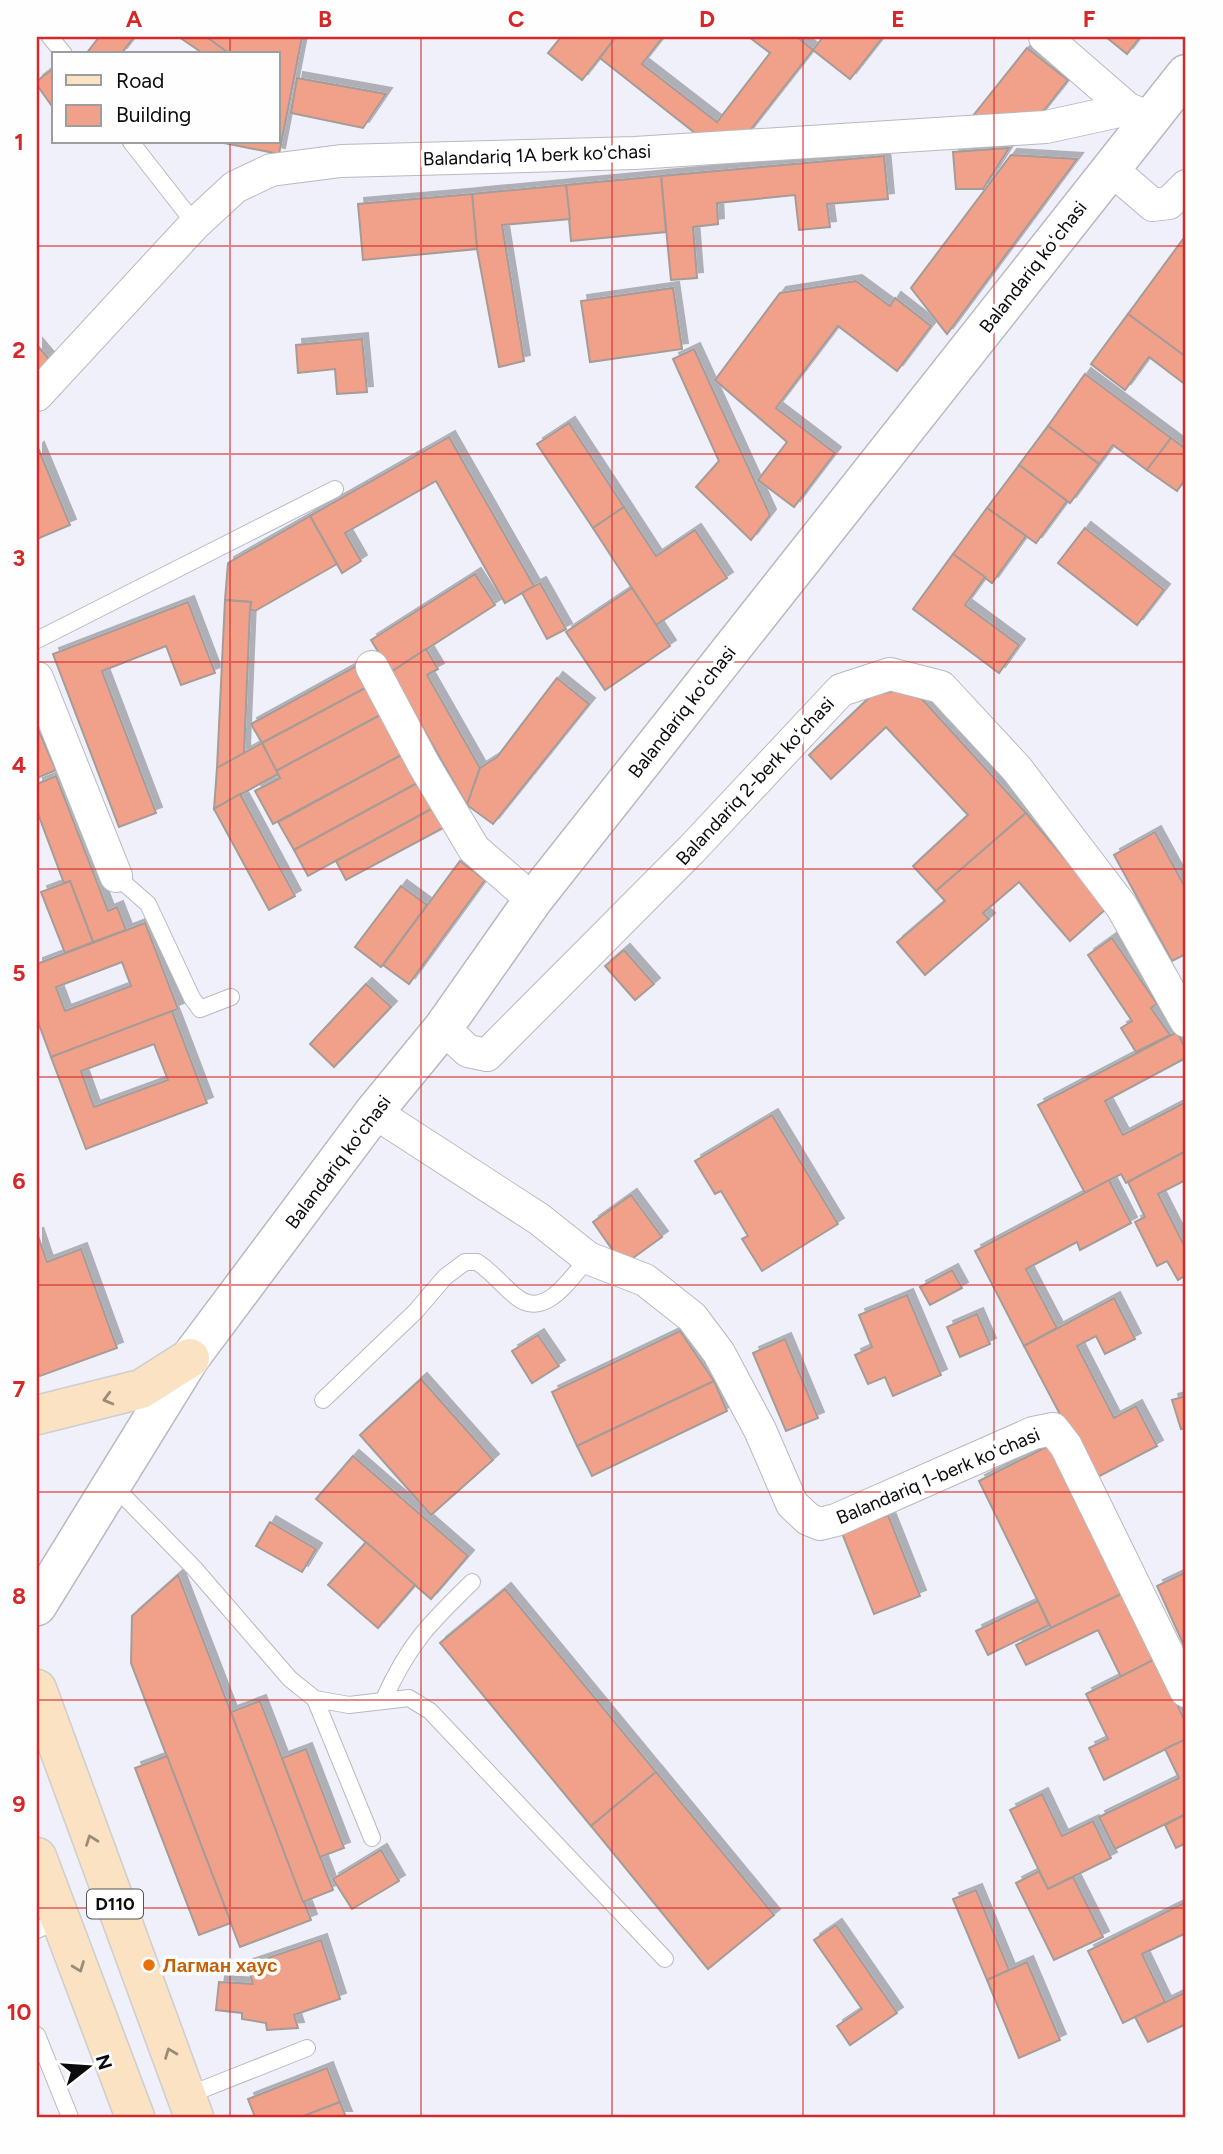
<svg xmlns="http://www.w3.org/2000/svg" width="1223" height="2154" font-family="Figtree,sans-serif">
  <defs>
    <filter id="shadow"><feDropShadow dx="6" dy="-6" stdDeviation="0" flood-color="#0004"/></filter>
  </defs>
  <rect width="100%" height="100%" fill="#eff0f9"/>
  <g fill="#f1a189" stroke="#a59b98" stroke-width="2" fill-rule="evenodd" filter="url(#shadow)">
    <path d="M99 37H134L121 54H86Z"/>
    <path d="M179 37H207L230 54H204Z"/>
    <path d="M207 37H302L279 154 224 143 278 142V54H230Z"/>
    <path d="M561 37H616L582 80 548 53Z"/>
    <path d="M616 37H663L642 64 717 122 770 53 749 37H797L813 50 748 133 700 137 600 58Z"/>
    <path d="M823 37H883L850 79 813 50Z"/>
    <path d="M1106 37H1140L1127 54Z"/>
    <path d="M1027 48 1068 80 1037 119 972 117Z"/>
    <path d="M54 68V109L37 85V81Z"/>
    <path d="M297 78 386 94 363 128 291 113Z"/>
    <path d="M1009 148 983 189H956L953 152Z"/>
    <path d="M1011 155 1077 159 947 334 911 288Z"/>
    <path d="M884 156 888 199 827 204 830 227 799 230 795 195 717 203 718 224 693 227 697 278 671 280 661 176Z"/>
    <path d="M661 176 666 232 571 241 566 185Z"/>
    <path d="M566 185 570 219 502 225 524 361 499 367 477 249 472 194Z"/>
    <path d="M472 194 477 249 363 260 358 204Z"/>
    <path d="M1186 235 1185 304 1186 357 1128 314Z"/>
    <path d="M856 281 890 306 895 298 931 326 897 371 838 326 776 408 835 453 794 507 758 480 787 442 715 380 780 293Z"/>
    <path d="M673 288 682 349 590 362 581 301Z"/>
    <path d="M1128 314 1186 357V385L1149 357 1125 390 1091 364Z"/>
    <path d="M362 339 367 392 337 394 335 369 298 373 296 345Z"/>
    <path d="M37 345 54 365 37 381Z"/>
    <path d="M694 349 770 515 751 540 696 487 719 461 673 359Z"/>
    <path d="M1085 374 1171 438 1147 470 1113 445 1099 464 1048 426Z"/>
    <path d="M569 423 624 507 593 528 537 444Z"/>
    <path d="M1048 426 1099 464 1070 503 1019 465Z"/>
    <path d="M449 437 534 586 505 603 436 481 345 533 361 561 342 573 310 516Z"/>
    <path d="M1171 438 1186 449V478L1177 491 1147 470Z"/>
    <path d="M38 448 70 525 37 539V449Z"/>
    <path d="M1019 465 1067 501 1036 543 987 508Z"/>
    <path d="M624 507 656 556 695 530 727 578 656 625 593 528Z"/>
    <path d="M987 508 1026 536 992 583 953 554Z"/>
    <path d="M310 516 337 564 255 611 250 609 251 602 225 600 228 563Z"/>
    <path d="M1085 528 1164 590 1137 625 1058 563Z"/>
    <path d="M953 554 985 577 965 605 1019 645 999 673 913 609Z"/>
    <path d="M475 574 495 605 391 672 371 640Z"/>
    <path d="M540 583 566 629 547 639 522 593Z"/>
    <path d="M632 588 670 646 605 690 566 632Z"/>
    <path d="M225 600 251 602 250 609 244 753 217 768Z"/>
    <path d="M188 602 215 673 181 685 166 646 102 671 156 813 119 827 53 654Z"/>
    <path d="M426 649 438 669 427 675 480 768 467 805 391 672Z"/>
    <path d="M358 665 369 686 262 743 251 724Z"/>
    <path d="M557 678 589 704 493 824 467 805 480 768 497 757Z"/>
    <path d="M369 686 384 713 276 771 262 743Z"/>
    <path d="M896 691 922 699 1026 813 936 891 913 866 968 815 886 727 831 779 809 755 872 695Z"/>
    <path d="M384 713 405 753 273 824 255 791 280 778 276 771Z"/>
    <path d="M37 727 56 770 37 778Z"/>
    <path d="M262 743 278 774 214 809 217 768Z"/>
    <path d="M405 753 421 781 294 850 278 822Z"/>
    <path d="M56 776 108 911 117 907 126 930 93 942 70 881 64 883 37 811V784Z"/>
    <path d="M421 781 435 807 308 876 294 850Z"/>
    <path d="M240 794 295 896 269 910 214 809Z"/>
    <path d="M435 807 445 827 346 880 336 861Z"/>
    <path d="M1026 813 1107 908 1070 941 1019 882 983 913 989 919 925 975 897 942 945 901 936 891Z"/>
    <path d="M1155 832 1186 889V954L1172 961 1114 855Z"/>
    <path d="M460 861 485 880 409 984 383 965Z"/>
    <path d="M70 881 93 942 65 953 41 892Z"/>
    <path d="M401 886 427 905 381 967 355 947Z"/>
    <path d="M145 923 178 1009 51 1057 37 1019V964ZM122 962 131 986 65 1011 56 987Z"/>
    <path d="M1112 938 1157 1004 1151 1008 1170 1035 1136 1052 1121 1028 1132 1021 1088 955Z"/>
    <path d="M624 950 654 984 635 1000 605 966Z"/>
    <path d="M366 984 391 1007 334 1067 310 1044Z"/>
    <path d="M172 1011 207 1103 86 1149 51 1057ZM154 1044 168 1080 94 1107 81 1071Z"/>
    <path d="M1177 1032 1186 1050V1058L1105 1101 1123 1135 1186 1102V1151L1126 1183 1121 1174 1085 1193 1038 1105Z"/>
    <path d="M772 1115 838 1224 762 1271 742 1239 748 1236 721 1191 715 1194 695 1161Z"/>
    <path d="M1186 1151V1180L1158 1194 1186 1249V1275L1178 1280 1167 1261 1157 1266 1135 1222 1145 1217 1128 1182Z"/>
    <path d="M1109 1180 1131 1223 1080 1250 1077 1242 1026 1269 1057 1328 1024 1346 975 1251Z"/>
    <path d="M631 1195 662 1237 623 1265 593 1222Z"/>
    <path d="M37 1233 47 1262 81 1249 117 1348 40 1376 37 1374Z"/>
    <path d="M952 1270 962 1288 930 1305 920 1287Z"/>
    <path d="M907 1295 941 1375 893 1396 885 1377 868 1384 855 1355 872 1347 859 1315Z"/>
    <path d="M1114 1298 1135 1339 1105 1354 1096 1336 1077 1346 1114 1418 1136 1406 1157 1446 1094 1479 1024 1346Z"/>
    <path d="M977 1314 990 1344 960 1357 947 1327Z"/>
    <path d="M680 1331 714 1381 577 1446 552 1392Z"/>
    <path d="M538 1335 559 1366 532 1383 512 1351Z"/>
    <path d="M785 1339 818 1418 786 1431 753 1353Z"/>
    <path d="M421 1379 493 1460 431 1515 360 1435Z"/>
    <path d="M714 1381 727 1411 592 1476 577 1446Z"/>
    <path d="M1186 1396V1428L1181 1429 1172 1400Z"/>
    <path d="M1050 1445 1123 1593 1051 1628 979 1481Z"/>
    <path d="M353 1456 468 1556 431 1599 316 1499Z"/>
    <path d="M888 1515 920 1596 874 1614 842 1533Z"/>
    <path d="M270 1522 316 1549 302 1572 256 1546Z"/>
    <path d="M366 1542 415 1585 378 1628 328 1585Z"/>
    <path d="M1184 1573 1186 1578V1650L1157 1586Z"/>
    <path d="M178 1575 311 1920 240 1947 131 1663 132 1616Z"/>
    <path d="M505 1589 656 1772 591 1826 440 1643Z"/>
    <path d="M1123 1593 1155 1659 1121 1677 1098 1630 1026 1665 1016 1645Z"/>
    <path d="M1038 1601 1049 1625 988 1655 976 1631Z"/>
    <path d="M1155 1659 1186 1723V1739L1104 1780 1089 1748 1108 1739 1086 1694Z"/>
    <path d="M260 1701 333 1890 303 1902 231 1712Z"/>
    <path d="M1186 1739V1814L1115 1849 1099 1817 1179 1778 1165 1749Z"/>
    <path d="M306 1749 344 1848 320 1857 282 1758Z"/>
    <path d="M167 1756 231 1923 199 1935 135 1768Z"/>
    <path d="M656 1772 774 1915 708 1969 591 1826Z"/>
    <path d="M1042 1794 1062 1836 1093 1821 1111 1858 1048 1889 1010 1810Z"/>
    <path d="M1186 1814V1843L1176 1848 1165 1825Z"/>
    <path d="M381 1850 399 1881 352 1909 333 1879Z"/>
    <path d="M1039 1871 1048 1889 1073 1877 1103 1937 1054 1960 1016 1883Z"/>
    <path d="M976 1890 1009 1970 987 1980 953 1899Z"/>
    <path d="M1186 1902V1933L1142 1954 1165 2002 1123 2023 1088 1951Z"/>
    <path d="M836 1925 897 2013 850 2045 837 2026 862 2009 814 1940Z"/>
    <path d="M321 1940 340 1999 294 2015 298 2028 267 2030 266 2023 242 2019V2013L216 2010 219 1982 253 1984 247 1965Z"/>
    <path d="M1027 1962 1060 2040 1019 2058 987 1980Z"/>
    <path d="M1186 1992V2024L1148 2042 1135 2017Z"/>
    <path d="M327 2068 340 2102 301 2117H255L248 2099Z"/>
    <path d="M340 2102 346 2117H301Z"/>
  </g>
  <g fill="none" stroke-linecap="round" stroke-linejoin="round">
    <defs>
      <g id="service">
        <path d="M50 37 64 54"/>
        <path d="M131 142 195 224"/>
        <path d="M37 640 335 489"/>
        <path d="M116 876 148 904 192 998 200 1009 231 997"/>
        <path d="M323 1400 416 1311 445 1277 465 1262H477C491 1271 501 1284 514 1295 544 1322 570 1279 588 1258"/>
        <path d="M112 1484 194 1568 290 1679 315 1699 349 1705 409 1698 430 1711 665 1959"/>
        <path d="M315 1699 372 1838"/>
        <path d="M384 1699C409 1643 430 1623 472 1582"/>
        <path d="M37 1930 61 1919"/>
        <path d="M37 2035 70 2117"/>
        <path d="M186 2096 307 2048"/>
      </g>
      <g id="minor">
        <path d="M1045 37 1128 109 1141 114"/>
        <path d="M1111 169 1153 205 1169 203 1186 186"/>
        <path d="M37 395 195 224 235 187 271 170 341 161 635 153 1046 127 1128 109"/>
        <path d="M372 667 424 765 474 849 533 900"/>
        <path d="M37 678 116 876"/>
        <path d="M443 1028 468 1051 487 1055 692 849 841 690 890 674 941 687 1017 769 1122 907 1186 1021"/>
        <path d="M374 1112 539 1219 588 1258 645 1280 692 1317 719 1353 760 1430 792 1504 808 1519 820 1524 836 1520 1033 1433 1053 1429 1066 1446 1186 1691"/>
      </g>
      <path id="tertiary" d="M37 1606 190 1358 374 1112 443 1028 533 900 1186 74"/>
      <g id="primary">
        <path d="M37 1415 141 1389 190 1358"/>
        <path d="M37 1689 194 2117"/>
        <path d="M37 1857 135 2117"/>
      </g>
    </defs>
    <use href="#service" stroke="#b8b9c1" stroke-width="18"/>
    <use href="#minor" stroke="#b8b9c1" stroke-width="34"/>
    <use href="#tertiary" stroke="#b8b9c1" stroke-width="41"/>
    <use href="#primary" stroke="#cececf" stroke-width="41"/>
    <use href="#service" stroke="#fff" stroke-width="16"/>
    <use href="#minor" stroke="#fff" stroke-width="32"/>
    <use href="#tertiary" stroke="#fff" stroke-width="38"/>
    <use href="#primary" stroke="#fae2c2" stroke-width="38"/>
  </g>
  <defs><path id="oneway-chevron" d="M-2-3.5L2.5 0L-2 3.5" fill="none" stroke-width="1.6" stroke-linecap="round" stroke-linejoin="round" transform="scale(1.75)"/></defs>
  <g stroke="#9b8c7a">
    <use href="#oneway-chevron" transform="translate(108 1399) rotate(165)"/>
    <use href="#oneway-chevron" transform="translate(91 1840) rotate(-110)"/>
    <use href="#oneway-chevron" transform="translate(79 1967) rotate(69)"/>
    <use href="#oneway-chevron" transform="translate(170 2053) rotate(-111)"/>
  </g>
  <path fill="none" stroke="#d62828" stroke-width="2" stroke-opacity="0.55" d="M230 37V54M421 37V2117M612 37V2117M803 37V2117M994 37V2117M230 142V2117M37 246H1186M37 454H1186M37 662H1186M37 869H1186M37 1077H1186M37 1285H1186M37 1492H1186M37 1700H1186M37 1908H1186"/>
  <circle fill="#e8710a" stroke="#fefefe" stroke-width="2.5" cx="149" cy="1965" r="7"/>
  <g text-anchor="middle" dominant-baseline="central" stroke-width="7" stroke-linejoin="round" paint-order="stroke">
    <rect fill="#fefefe" stroke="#555557" stroke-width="2" x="87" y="1889.5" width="56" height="29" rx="5"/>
    <g font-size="18" font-weight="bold" fill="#0c0c0f">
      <text x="115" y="1904">D110</text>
    </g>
    <g font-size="19" fill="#0c0c0f" stroke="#fefefe">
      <text transform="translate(537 155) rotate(-2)">Balandariq 1A berk koʻchasi</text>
      <text transform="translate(1033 267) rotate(-52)">Balandariq koʻchasi</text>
      <text transform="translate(682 712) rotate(-52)">Balandariq koʻchasi</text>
      <text transform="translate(755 781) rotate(-47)">Balandariq 2-berk koʻchasi</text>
      <text transform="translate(338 1162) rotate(-53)">Balandariq koʻchasi</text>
      <text transform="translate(938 1476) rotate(-23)">Balandariq 1-berk koʻchasi</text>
    </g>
    <g font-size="19" font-weight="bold" fill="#c56008" stroke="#fefefe" text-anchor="start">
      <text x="163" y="1965">Лагман хаус</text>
    </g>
  </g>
  <rect width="1223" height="2154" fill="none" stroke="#fefefe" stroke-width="77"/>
  <rect x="52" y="52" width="228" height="91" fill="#fefefe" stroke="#9d9d9e" stroke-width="2"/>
  <rect x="66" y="75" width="35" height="10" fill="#fae2c2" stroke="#9d9d9e" stroke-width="2"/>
  <text x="116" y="88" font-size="21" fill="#0c0c0f">Road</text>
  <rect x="66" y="105" width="35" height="21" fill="#f1a189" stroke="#9d9d9e" stroke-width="2"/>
  <text x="116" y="122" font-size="21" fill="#0c0c0f">Building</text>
  <g transform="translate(88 2067) rotate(73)" stroke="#fefefe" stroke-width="5" paint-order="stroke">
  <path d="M0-5L12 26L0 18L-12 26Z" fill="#0c0c0f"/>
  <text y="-10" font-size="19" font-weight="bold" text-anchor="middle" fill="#0c0c0f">N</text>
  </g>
  <rect x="38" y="38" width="1146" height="2078" fill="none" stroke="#d62828" stroke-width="2.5"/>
  <g font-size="23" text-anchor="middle" font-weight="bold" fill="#d62828">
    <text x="134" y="27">A</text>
    <text x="325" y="27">B</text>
    <text x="516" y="27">C</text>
    <text x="707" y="27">D</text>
    <text x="898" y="27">E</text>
    <text x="1089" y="27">F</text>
    <text x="19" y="150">1</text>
    <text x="19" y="358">2</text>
    <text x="19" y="566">3</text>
    <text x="19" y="773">4</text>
    <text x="19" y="981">5</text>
    <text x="19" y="1189">6</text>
    <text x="19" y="1397">7</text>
    <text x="19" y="1604">8</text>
    <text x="19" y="1812">9</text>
    <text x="19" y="2020">10</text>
  </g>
</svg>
